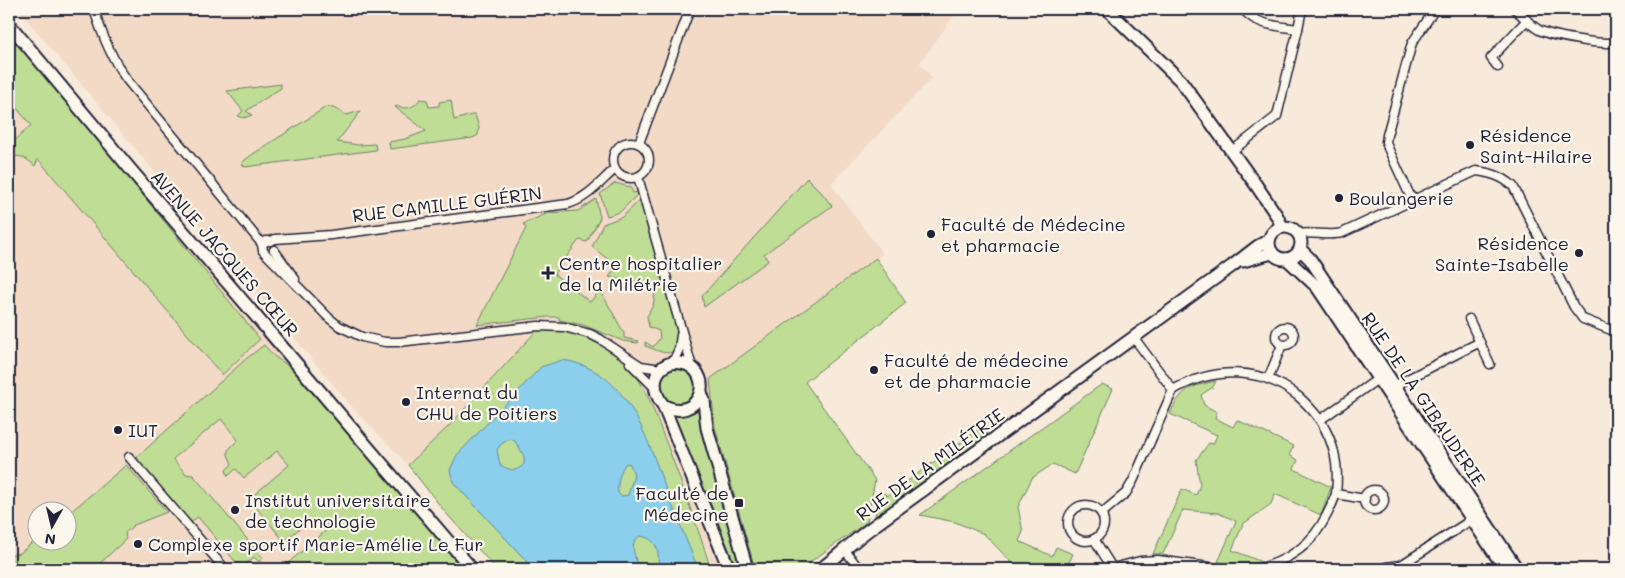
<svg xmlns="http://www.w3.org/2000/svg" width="1625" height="578" font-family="Mali,sans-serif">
  <rect width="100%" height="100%" fill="#f7eadb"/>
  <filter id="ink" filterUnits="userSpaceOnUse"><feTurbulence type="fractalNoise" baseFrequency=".02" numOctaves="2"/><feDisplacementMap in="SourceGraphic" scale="10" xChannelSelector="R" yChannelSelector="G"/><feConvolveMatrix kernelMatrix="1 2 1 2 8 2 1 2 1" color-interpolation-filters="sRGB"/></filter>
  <g filter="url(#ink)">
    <g fill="#f2dac7" fill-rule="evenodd">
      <path d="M18 9H959L920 63 932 78 831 184 883 254 715 375 800 569H713L660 423 633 370 538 329 449 426 408 465 352 407Z"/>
      <path d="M9 99 67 103 267 333 463 569H9ZM38 510H68V540H38Z"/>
    </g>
    <g fill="#bfdd94" stroke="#708068">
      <path d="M9 34 63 97 260 339 222 375 38 159 35 166C26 158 20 154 9 158V146L31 125 9 99Z"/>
      <path d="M281 84V88L246 111 252 115 244 118 238 116 243 111 227 91Z"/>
      <path d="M420 99 427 100 429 107 439 106V102L451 100 454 120 475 114 479 128 478 135 473 138 390 149 389 142 405 139 426 131 395 107 396 106C406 110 414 108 420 99Z"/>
      <path d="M326 107 334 108 346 115 361 111 337 142 359 145 375 144 376 150 245 167 241 163 253 154Z"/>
      <path d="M807 178 821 192 832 206 764 254 768 261 704 307 702 296Z"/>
      <path d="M615 183 630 187 633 193 637 192 638 194 620 212 607 216 600 194Z"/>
      <path d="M596 199 600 218 587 242 579 240 554 274 590 302 600 290 624 333V338L639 341 638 343 623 341 583 325 559 320V317H548L477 325 526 228 523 224 548 213 578 211Z"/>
      <path d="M640 200 678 335C677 362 662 352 645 346V342L653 347 660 338 659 331 649 327 647 316 650 312 649 311 653 306 656 287 609 277 617 266 592 247 603 224 622 217Z"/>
      <path d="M876 258 906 303 805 382 875 480 867 522 800 569H755L715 427 710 379Z"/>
      <path d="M559 328C582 335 602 341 620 357 646 380 655 416 668 447 683 487 698 528 711 569H496L445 512 408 465 449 426 538 329Z"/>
      <path d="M264 345 274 356 296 371 435 535 461 569H348L344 565 339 569H281L329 528 322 520 316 525 311 519 284 541 249 499 289 465 277 451 244 478 236 469 228 476 226 470 232 464 228 455V450L238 440 221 419 173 459 186 474 193 475 263 558 259 562 254 557 243 567H240L198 517 190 523 138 462 137 457 247 358Z"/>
      <circle cx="678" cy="386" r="17"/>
      <path d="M1216 381 1213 387 1201 395 1204 405 1217 412 1215 418 1233 427 1237 420 1294 446 1289 455 1298 460 1294 469 1331 487 1321 515 1275 494 1271 504 1243 524 1232 550 1262 562 1236 564 1218 562 1236 521 1218 513 1183 510 1163 554H1153L1182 489 1196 495 1200 485 1196 460 1209 443 1213 444 1217 435 1170 414C1182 388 1189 387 1216 381Z"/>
      <path d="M1102 384 1113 389 1075 474 1053 464 1032 478 1018 507 1023 532 1019 541 1052 556 1056 547 1073 554 1066 569H1018L984 534 955 522 920 515Z"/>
      <path d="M700 407 742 569H737L693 461 671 415H687Z"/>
      <path d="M986 424 987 435 875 517 876 510 883 492 887 496Z"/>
      <path d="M126 465 167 512 134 525 125 533 126 539 94 569H9V555L20 553 37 539 38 540H68V514Z"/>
    </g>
    <path fill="#8bcfec" stroke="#618aa5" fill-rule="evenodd" d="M562 360C626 369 645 433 664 484 675 513 687 541 698 569H657C660 555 659 539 641 536 627 541 636 559 639 569H534L453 482 450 470 457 455 541 367ZM510 439 515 441 524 456V464C516 473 510 470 500 465L497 450 501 444ZM626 463 630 464 634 475 628 495 621 496 618 493C617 484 620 470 626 463Z"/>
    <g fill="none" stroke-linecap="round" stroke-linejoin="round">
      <defs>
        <g id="street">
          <path d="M94 9C102 35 111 58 127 80L262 244 263 251 329 318 339 326 362 337 385 342H399L538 326 564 327 590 334 600 339 641 366 661 369"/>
          <path d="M1243 9C1256 26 1279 26 1298 29"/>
          <path d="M1515 9C1523 16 1530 25 1539 30 1551 36 1605 46 1616 42"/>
          <path d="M1498 67 1491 58 1527 20"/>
          <circle cx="631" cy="160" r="18"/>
          <path d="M639 143 690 9"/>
          <path d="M1232 151 1277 116 1298 29 1302 9"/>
          <path d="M638 177 692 367"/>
          <path d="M1412 200 1388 148 1386 142 1387 135 1412 43 1435 9"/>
          <path d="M1298 234C1313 231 1328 237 1342 233L1476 171C1491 173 1502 176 1513 186L1574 307 1583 319 1616 332"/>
          <path d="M262 244 266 241H271L275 239 331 235 568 204C588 198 600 182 615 169"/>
          <path d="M274 250 295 279"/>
          <path d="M1469 319 1490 364"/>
          <circle cx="1285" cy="336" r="9"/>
          <path d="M673 362 679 349 681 335"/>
          <path d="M630 363 655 388"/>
          <path d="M1268 379 1282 345"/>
          <path d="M1394 386 1480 342"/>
          <path d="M1173 390C1213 367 1262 366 1299 397 1307 404 1314 412 1320 420L1382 376"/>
          <path d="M1320 420C1335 444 1339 466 1336 494"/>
          <path d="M129 457 225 569"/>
          <circle cx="1374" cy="500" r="10"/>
          <circle cx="1086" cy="523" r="18"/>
          <path d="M1102 513 1126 493 1133 481 1173 390 1134 338"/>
          <path d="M1094 539 1113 569"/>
          <path d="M845 550 859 569"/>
          <path d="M1113 568 1140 561 1158 560 1224 569"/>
          <path d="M916 569H918"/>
          <path d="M1258 569C1301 557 1321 535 1336 494L1365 499"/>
          <path d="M1384 569 1386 567 1401 565 1476 517"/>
        </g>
        <g id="secondary">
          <path d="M1107 9 1181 81 1256 185 1277 216 1282 227"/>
          <path d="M9 24 131 170 472 569"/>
          <circle cx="1285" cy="243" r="16"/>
          <path d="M1300 249 1310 259 1517 569"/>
          <path d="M1287 259 1317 287 1505 569"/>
          <path d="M1243 261 1272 253"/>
          <path d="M701 392 704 401 707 428 747 569"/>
          <path d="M663 405C698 424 716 377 686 364 681 363 675 362 671 363 651 369 652 391 663 405L729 569"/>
          <path d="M820 569C838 557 853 541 871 528L1232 266 1258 246 1269 240"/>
        </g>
      </defs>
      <use href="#street" stroke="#22223b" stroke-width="11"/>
      <use href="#secondary" stroke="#22223b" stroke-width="15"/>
      <use href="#street" stroke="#fbf7ec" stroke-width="8"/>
      <use href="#secondary" stroke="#fbf7ec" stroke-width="11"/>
    </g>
  </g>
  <g fill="#22223b" stroke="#fbf7ec" stroke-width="2">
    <circle cx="1470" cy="145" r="5"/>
    <circle cx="1339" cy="198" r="5"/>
    <circle cx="931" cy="234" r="5"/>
    <circle cx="1579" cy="253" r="5"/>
    <path d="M545.5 265.5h5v5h5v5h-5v5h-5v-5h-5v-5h5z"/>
    <circle cx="874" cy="370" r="5"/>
    <circle cx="406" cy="402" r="5"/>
    <circle cx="118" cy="430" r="5"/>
    <rect x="734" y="498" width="10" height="10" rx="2.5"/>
    <circle cx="235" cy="510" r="5"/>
    <circle cx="138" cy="544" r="5"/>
  </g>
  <g text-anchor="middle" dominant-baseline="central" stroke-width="4.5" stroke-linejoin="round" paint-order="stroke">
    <g font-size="18" fill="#22223b" stroke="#fbf7ec" text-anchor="start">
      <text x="1480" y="135">Résidence<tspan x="1480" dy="21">Saint-Hilaire</tspan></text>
      <text x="1349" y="198">Boulangerie</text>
      <text x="941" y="224">Faculté de Médecine<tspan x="941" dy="21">et pharmacie</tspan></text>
      <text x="1569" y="243" text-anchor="end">Résidence<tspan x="1569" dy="21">Sainte-Isabelle</tspan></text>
      <text x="559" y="263">Centre hospitalier<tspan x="559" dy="21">de la Milétrie</tspan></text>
      <text x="884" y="360">Faculté de médecine<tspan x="884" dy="21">et de pharmacie</tspan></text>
      <text x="416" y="392">Internat du<tspan x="416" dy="21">CHU de Poitiers</tspan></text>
      <text x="128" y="430">IUT</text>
      <text x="729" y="493" text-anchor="end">Faculté de<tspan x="729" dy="21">Médecine</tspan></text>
      <text x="245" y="500">Institut universitaire<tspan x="245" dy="21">de technologie</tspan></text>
      <text x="148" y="544">Complexe sportif Marie-Amélie Le Fur</text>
    </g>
    <g font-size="18" fill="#22223b" stroke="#fbf7ec">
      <text transform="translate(447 204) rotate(-7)">RUE CAMILLE GUÉRIN</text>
      <text transform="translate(225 253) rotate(49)">AVENUE JACQUES CŒUR</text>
      <text transform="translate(1424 399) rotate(56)">RUE DE LA GIBAUDERIE</text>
      <text transform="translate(930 464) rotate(-36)">RUE DE LA MILÉTRIE</text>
    </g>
  </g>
  <rect width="1625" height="578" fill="none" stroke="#fbf7ec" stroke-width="30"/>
  <rect x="15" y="15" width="1595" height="548" fill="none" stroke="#22223b" stroke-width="2" filter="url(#ink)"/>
  <g transform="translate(52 526) rotate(188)"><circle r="24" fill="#fbf7ec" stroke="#a4a2a5"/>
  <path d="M0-4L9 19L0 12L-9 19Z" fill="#22223b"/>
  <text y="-8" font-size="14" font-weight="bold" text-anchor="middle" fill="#22223b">N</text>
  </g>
</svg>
